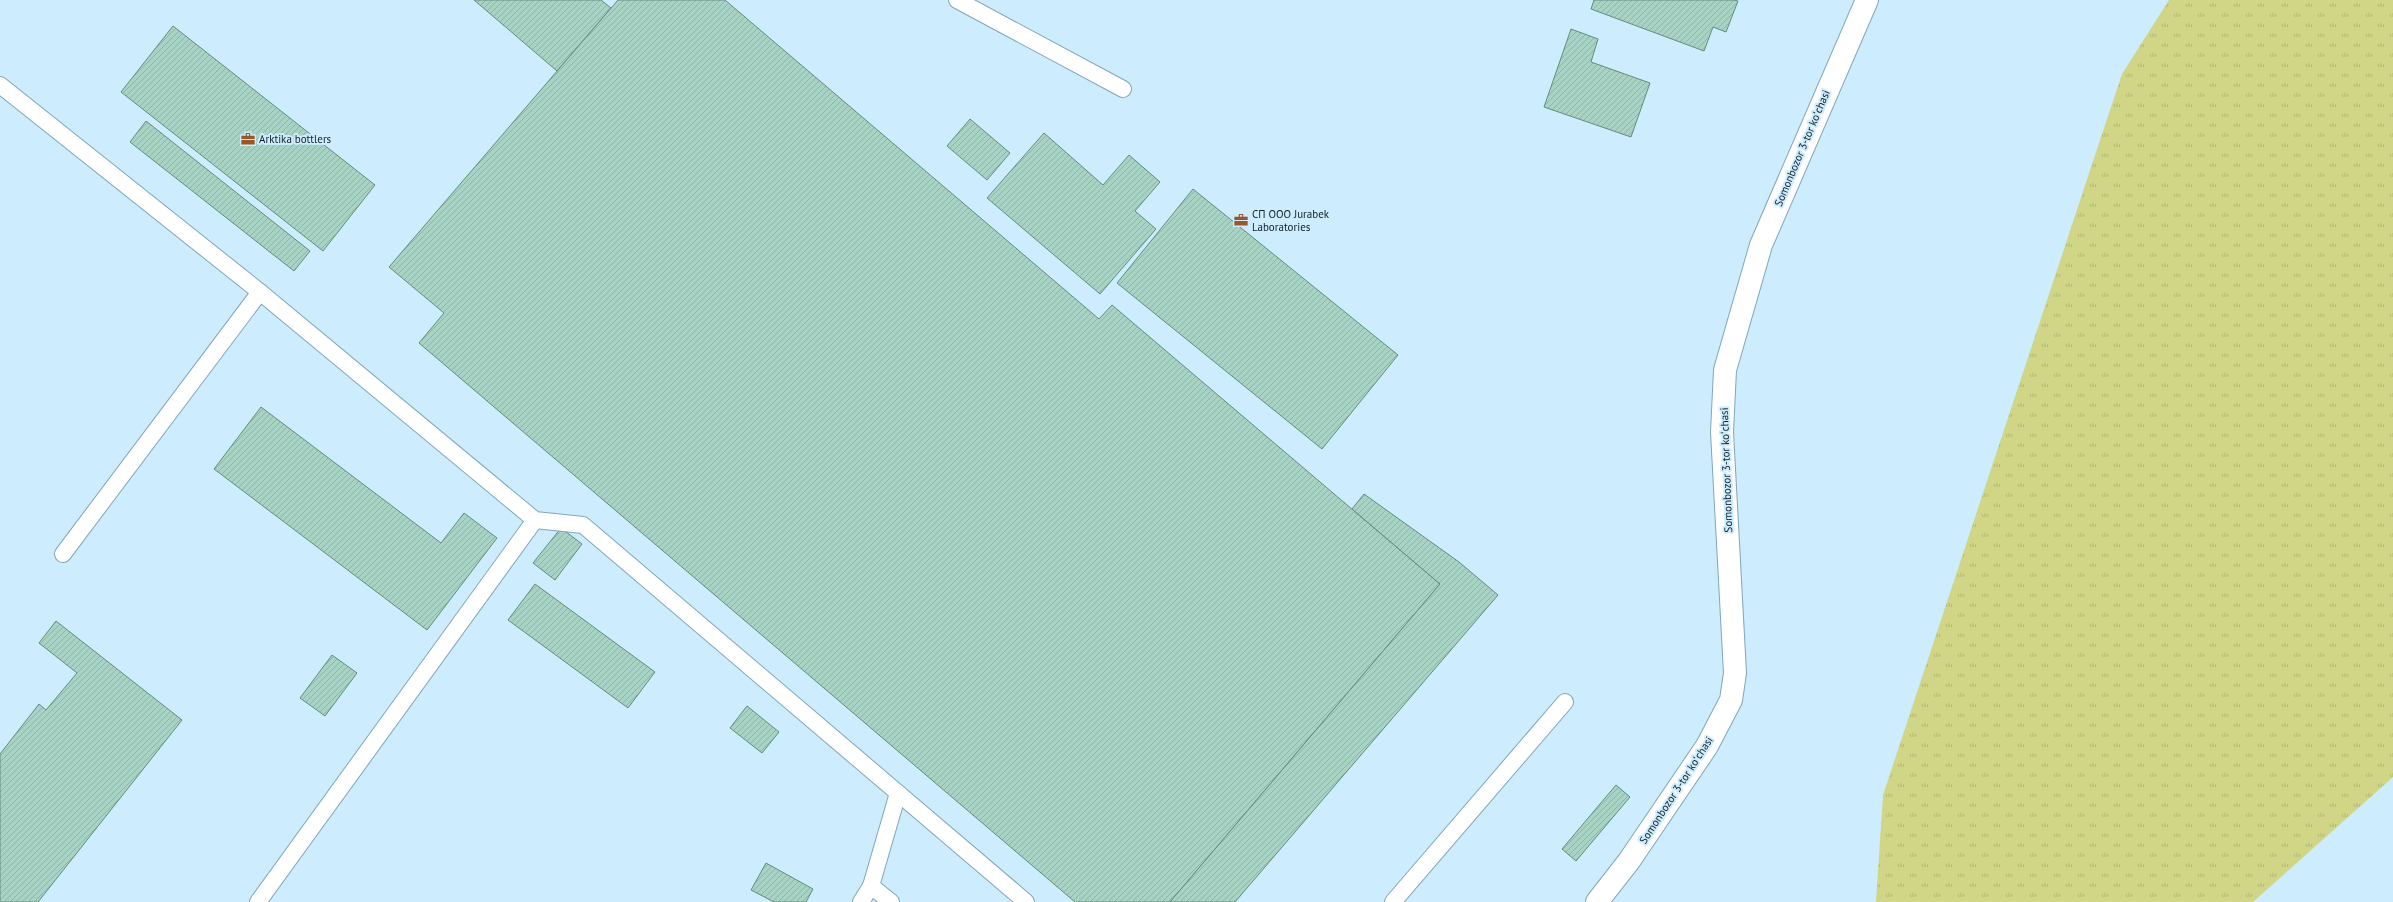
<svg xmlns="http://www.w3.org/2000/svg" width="2393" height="902" font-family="'PT Sans',sans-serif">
  <defs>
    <pattern id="grass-tufts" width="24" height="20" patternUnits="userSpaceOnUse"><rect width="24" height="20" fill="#d0d685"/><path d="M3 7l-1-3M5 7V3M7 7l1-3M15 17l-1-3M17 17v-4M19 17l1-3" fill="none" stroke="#b2b773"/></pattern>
    <pattern id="building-hatch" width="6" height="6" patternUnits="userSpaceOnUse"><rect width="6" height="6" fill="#a8d3c4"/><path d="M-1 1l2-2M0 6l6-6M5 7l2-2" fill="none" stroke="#90b5a8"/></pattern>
  </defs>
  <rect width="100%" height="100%" fill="#cdecfd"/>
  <path fill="url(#grass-tufts)" d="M2169 0H2393V777L2253 902H1876L1883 795 2122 74Z"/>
  <g fill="url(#building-hatch)" stroke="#638c7f">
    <path d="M474 0H601L611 8 557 71Z"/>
    <path d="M618 0H725L1099 319 1112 305 1440 584 1170 902H1075L419 343 444 313 389 267Z"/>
    <path d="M1594 0H1734L1738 1 1726 32 1713 27 1704 51 1591 9Z"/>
    <path d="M173 26 375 185 323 251 121 92Z"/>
    <path d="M1571 29 1598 39 1591 62 1650 83 1631 137 1544 107Z"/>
    <path d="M970 119 1010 153 987 180 947 146Z"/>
    <path d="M146 121 310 251 294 271 130 142Z"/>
    <path d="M1044 133 1103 185 1129 155 1160 182 1135 211 1156 229 1100 294 987 198Z"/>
    <path d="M1193 189 1398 355 1322 449 1117 283Z"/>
    <path d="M261 407 441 543 464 513 497 538 427 630 214 469Z"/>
    <path d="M1364 494 1459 562 1498 595 1235 902H1170L1440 584 1352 509Z"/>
    <path d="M561 528 582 544 555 580 533 563Z"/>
    <path d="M535 584 655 672 628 708 508 620Z"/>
    <path d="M56 621 182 720 38 902H0V754L39 704 46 710 77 673 39 643Z"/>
    <path d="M332 655 357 673 325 716 300 698Z"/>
    <path d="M747 706 779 732 762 753 730 728Z"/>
    <path d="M1616 785 1630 797 1576 861 1562 849Z"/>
    <path d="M766 863 813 889 806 902H774L751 890Z"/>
  </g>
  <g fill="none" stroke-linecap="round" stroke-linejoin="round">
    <defs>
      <g id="service">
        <path d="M957 0 1123 89"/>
        <path d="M0 85 260 292 535 520 583 525 898 793 871 886 891 902"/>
        <path d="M63 554 260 292"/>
        <path d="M898 793 1026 902"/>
        <path d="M258 902 535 520"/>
        <path d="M861 902 871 886"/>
        <path d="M1393 902 1565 702"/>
      </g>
      <path id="minor" d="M1597 902 1629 861 1707 746 1731 700 1735 673 1722 432 1725 370 1761 245 1867 0"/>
    </defs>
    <use href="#service" stroke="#81a6ba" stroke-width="18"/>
    <use href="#minor" stroke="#81a6ba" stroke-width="24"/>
    <use href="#service" stroke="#fff" stroke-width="16"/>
    <use href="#minor" stroke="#fff" stroke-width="22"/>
  </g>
  <defs>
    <symbol id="office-bare" viewBox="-9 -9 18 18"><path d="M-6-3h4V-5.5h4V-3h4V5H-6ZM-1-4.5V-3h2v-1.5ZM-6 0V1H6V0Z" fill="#9a5628" stroke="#cdecfd" stroke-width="2.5" paint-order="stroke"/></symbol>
  </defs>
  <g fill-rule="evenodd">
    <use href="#office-bare" x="238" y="129" width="20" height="20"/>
    <use href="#office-bare" x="1231" y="210" width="20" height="20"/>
  </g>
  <g text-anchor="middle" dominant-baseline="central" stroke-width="4" stroke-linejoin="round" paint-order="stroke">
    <g font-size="11" fill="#112027" stroke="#cdecfd" text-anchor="start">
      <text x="259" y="139">Arktika bottlers</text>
      <text x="1252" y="214">СП ООО Jurabek<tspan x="1252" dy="13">Laboratories</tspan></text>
    </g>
    <g font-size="11" fill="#112027" stroke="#cdecfd">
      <text transform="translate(1802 148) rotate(-67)">Somonbozor 3-tor koʻchasi</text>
      <text transform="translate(1726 470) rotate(-92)">Somonbozor 3-tor koʻchasi</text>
      <text transform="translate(1676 790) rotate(-57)">Somonbozor 3-tor koʻchasi</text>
    </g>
  </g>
</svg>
